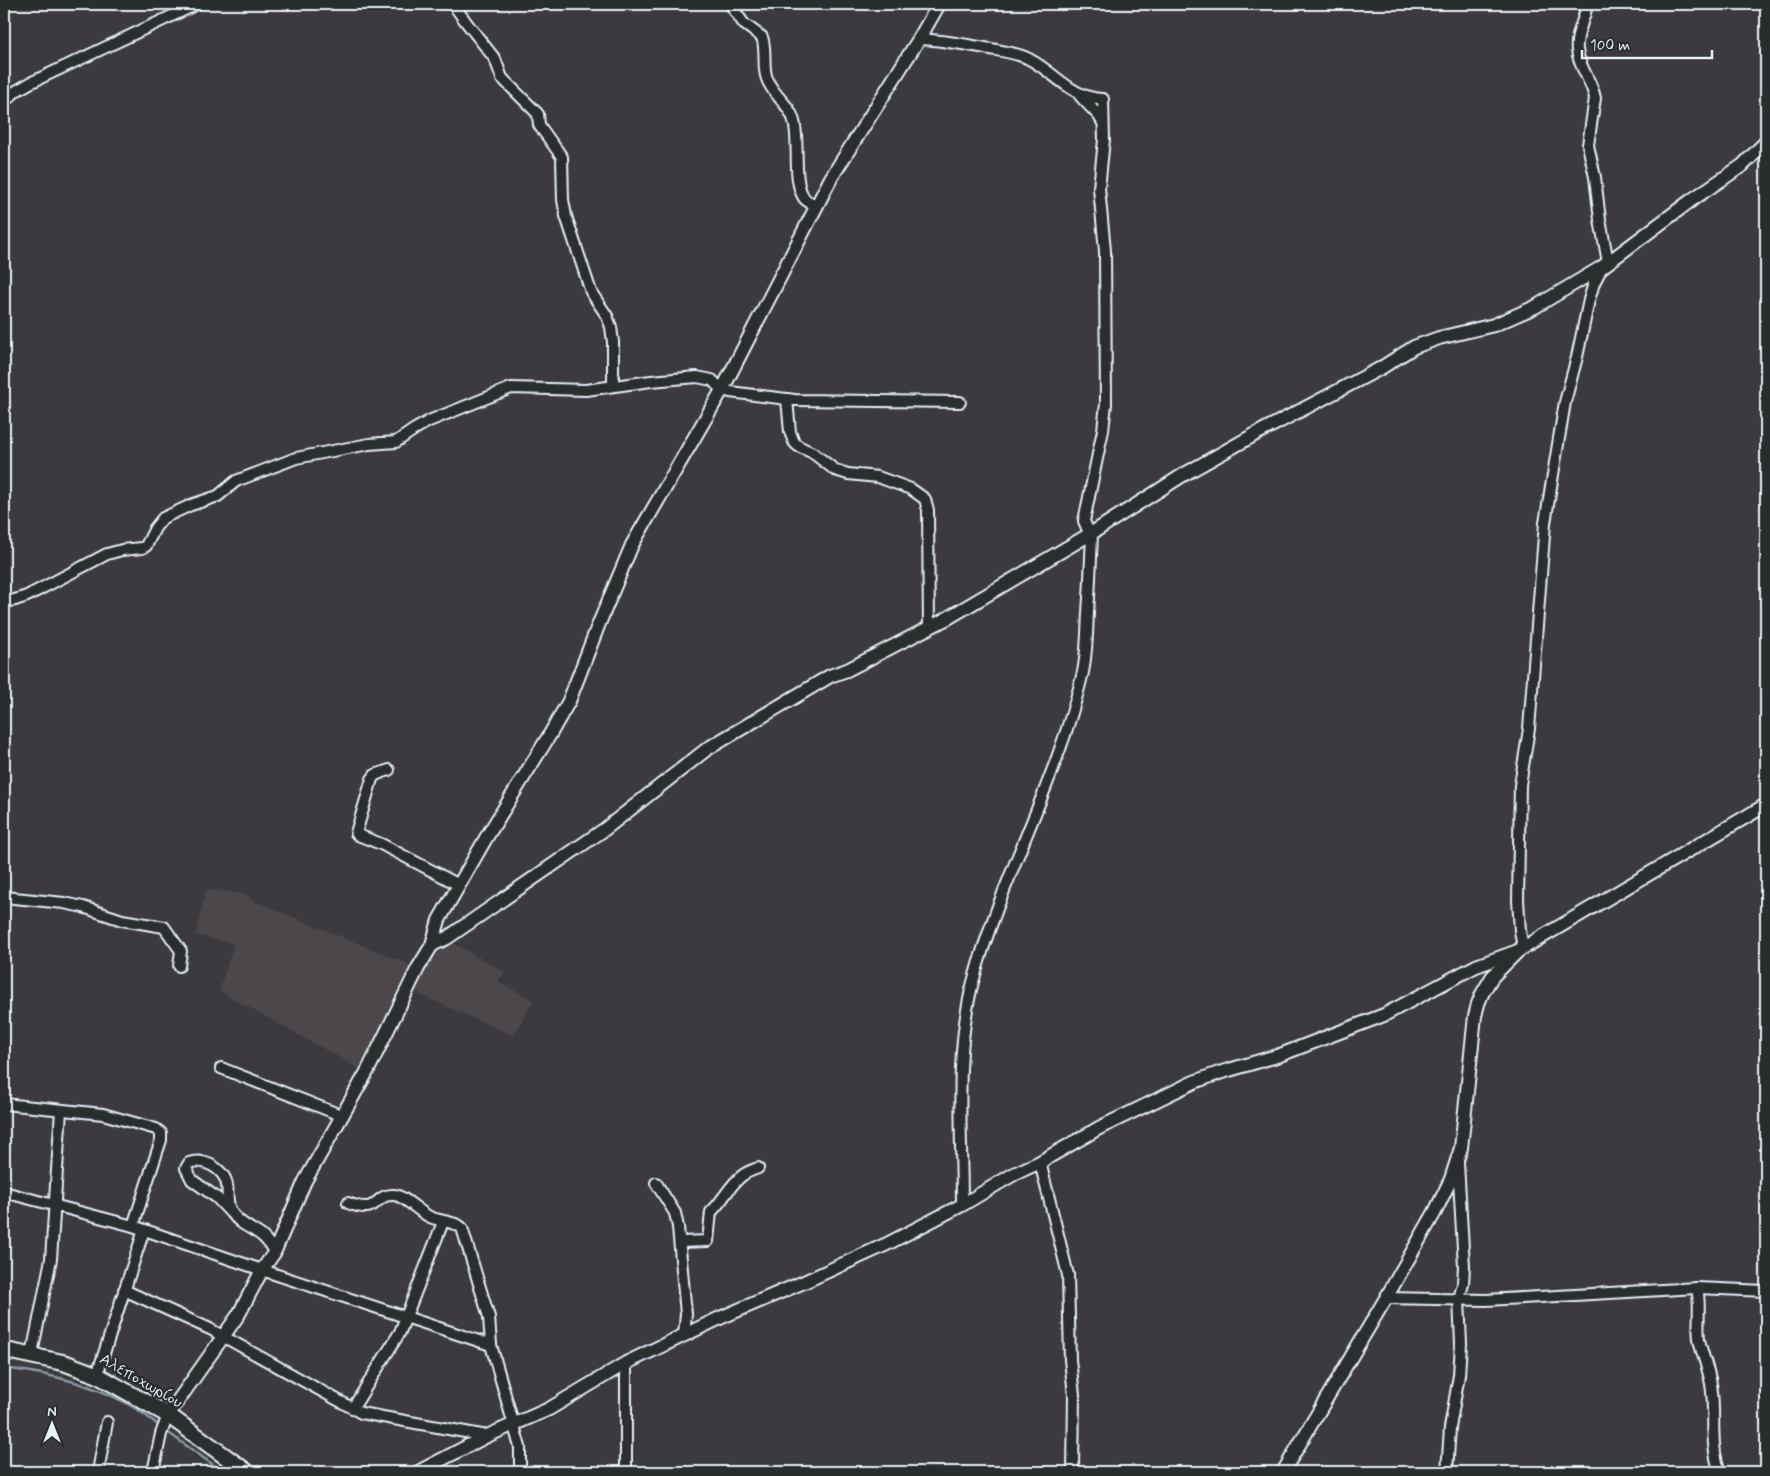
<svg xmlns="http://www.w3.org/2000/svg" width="1770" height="1476" font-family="Mynerve,sans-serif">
  <rect width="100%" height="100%" fill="#3c3a3e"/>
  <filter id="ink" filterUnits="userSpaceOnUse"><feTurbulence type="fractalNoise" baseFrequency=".02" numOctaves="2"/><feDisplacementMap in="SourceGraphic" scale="10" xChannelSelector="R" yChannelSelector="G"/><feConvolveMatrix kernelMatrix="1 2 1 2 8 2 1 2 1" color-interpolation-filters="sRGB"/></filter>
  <g filter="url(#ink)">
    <g fill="#4b464c">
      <path d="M206 889 249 895V899L411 965 360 1069 219 991 234 944 195 935Z"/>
      <path d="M450 941 505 972 498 982 534 1000 513 1036 412 991 432 950Z"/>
    </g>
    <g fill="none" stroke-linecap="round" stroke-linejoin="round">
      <g stroke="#8a9ba6" stroke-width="2.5">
        <path d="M4 1368C45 1373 90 1383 126 1403 139 1409 150 1419 161 1427"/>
        <path d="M166 1431 219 1469"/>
      </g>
      <defs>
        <g id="minor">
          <path d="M453 4 466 22 495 59 502 78 538 114 539 125 562 157 563 200 566 216 591 292 607 316 611 327 613 342V386"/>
          <path d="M730 4 744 24 762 37C767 51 762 66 767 79 773 96 790 104 794 121 800 143 792 180 804 198 807 202 813 204 817 207"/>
          <path d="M1587 4C1585 19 1575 35 1577 50 1579 68 1592 81 1595 98L1588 145 1595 177 1600 220 1608 262"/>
          <path d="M919 39C942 40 963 44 985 48 1000 51 1015 52 1029 59 1056 73 1071 98 1103 99L1104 140 1099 188 1105 251 1106 404 1103 430 1084 521 1087 528 1092 533C1091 559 1090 586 1088 612 1087 632 1087 652 1083 672 1058 780 1002 876 973 982 954 1054 962 1131 962 1205"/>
          <path d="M1080 96 1099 116 1103 123"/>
          <path d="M4 102 16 91 30 83 197 4"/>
          <path d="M787 399 790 432 794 442 798 446 813 453 835 470 848 474 878 477 911 489 925 499 928 510 929 628"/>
          <path d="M4 602 15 600 27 596 107 554 122 550 142 548 146 546 155 528 163 518 191 505 218 496 236 481 296 458 369 444 396 442 415 429 429 421 511 388 586 390 651 381 697 377 712 380 722 390 730 392 795 400 960 402"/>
          <path d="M389 770 375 775 372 779 356 833 358 835 381 844 459 885"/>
          <path d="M4 897 64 903 83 907 122 920 164 927 181 951 179 966"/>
          <path d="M1523 948 1520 931 1518 900 1520 785 1529 729 1545 523 1565 402 1577 357 1589 300 1594 283 1602 267"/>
          <path d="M221 1068 343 1116"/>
          <path d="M4 1104 103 1114 156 1129 161 1133V1140L133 1226"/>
          <path d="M1040 1162 1068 1275 1070 1360 1074 1395 1073 1472"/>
          <path d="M656 1183 675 1213 678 1227 686 1314 684 1335"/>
          <path d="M4 1192 133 1226 262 1270 491 1345"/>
          <path d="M348 1203C381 1216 372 1194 394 1195 405 1196 419 1212 430 1217 438 1221 457 1222 462 1228L489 1317 491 1345 520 1447V1472"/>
          <path d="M231 1213 217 1198 192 1180 186 1168 189 1163C197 1160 203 1161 211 1165 238 1180 221 1198 232 1213 244 1231 264 1228 274 1253"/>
          <path d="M680 1242 708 1241 711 1212C723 1201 730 1184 743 1175 747 1172 753 1170 758 1168"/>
          <path d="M1697 1288C1701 1305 1697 1322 1699 1339 1702 1357 1711 1373 1712 1392 1715 1419 1710 1446 1720 1472"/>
          <path d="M124 1290 210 1329 361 1413 487 1436"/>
          <path d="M1386 1298 1486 1300 1697 1288 1766 1291"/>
          <path d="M32 1354 51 1259 61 1110"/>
          <path d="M626 1363V1472"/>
          <path d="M97 1375 144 1230"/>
          <path d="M353 1408 400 1332 443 1222"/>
          <path d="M98 1472 107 1422"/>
          <path d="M153 1472 161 1434 168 1415"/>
          <path d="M1447 1472 1450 1428 1459 1375 1461 1344 1459 1299 1463 1284 1464 1266 1458 1163"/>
        </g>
        <g id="tertiary">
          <path d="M432 945 447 938 605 829 707 749 830 676 847 670 946 619 1092 533 1183 475 1254 435 1381 368 1414 347 1439 338 1494 325 1535 307 1602 267 1693 199 1743 165 1766 142"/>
          <path d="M168 1415 239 1314 262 1270 274 1253 305 1181 368 1070 418 968 432 945 439 920 486 838 549 736 569 701 598 626 632 545 722 390 831 178 919 39 939 4"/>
          <path d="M418 1472 487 1436 549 1409 626 1363 720 1318 804 1282 887 1244 962 1205 1014 1174 1040 1162 1099 1128 1194 1082 1219 1073 1280 1055 1384 1015 1476 966 1518 951"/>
          <path d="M1283 1472 1386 1298 1435 1212 1451 1179 1461 1148 1475 1016 1478 1004 1482 994 1492 977 1518 951 1766 805"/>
        </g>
        <path id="secondary" d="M4 1350 65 1363 97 1375 168 1415 247 1472"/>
      </defs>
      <use href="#minor" stroke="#e8f1f8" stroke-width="14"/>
      <use href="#tertiary" stroke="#e8f1f8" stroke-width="16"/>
      <use href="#secondary" stroke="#e8f1f8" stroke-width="19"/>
      <use href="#minor" stroke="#2a2d2e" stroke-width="10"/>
      <use href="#tertiary" stroke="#2a2d2e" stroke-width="12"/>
      <use href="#secondary" stroke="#2a2d2e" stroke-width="15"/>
    </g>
  </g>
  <g text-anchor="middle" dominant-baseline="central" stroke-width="4.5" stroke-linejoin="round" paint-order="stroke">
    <g font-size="16" fill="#e8f1f8" stroke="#2a2d2e">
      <text transform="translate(141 1381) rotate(30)">Αλεποχωρίου</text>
    </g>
  </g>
  <rect width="1770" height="1476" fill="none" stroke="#2a2d2e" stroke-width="20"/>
  <rect x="10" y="10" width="1750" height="1456" fill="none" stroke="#e8f1f8" stroke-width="2" filter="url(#ink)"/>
  <g transform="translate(52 1424)" stroke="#2a2d2e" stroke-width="4" paint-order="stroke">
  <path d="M0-4L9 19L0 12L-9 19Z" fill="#e8f1f8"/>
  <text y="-8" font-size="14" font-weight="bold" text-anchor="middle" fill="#e8f1f8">N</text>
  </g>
  <path d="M1582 50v8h130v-8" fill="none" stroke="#e8f1f8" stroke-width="2.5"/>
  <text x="1590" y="50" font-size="15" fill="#e8f1f8" stroke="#2a2d2e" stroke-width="4" paint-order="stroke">100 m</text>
</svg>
